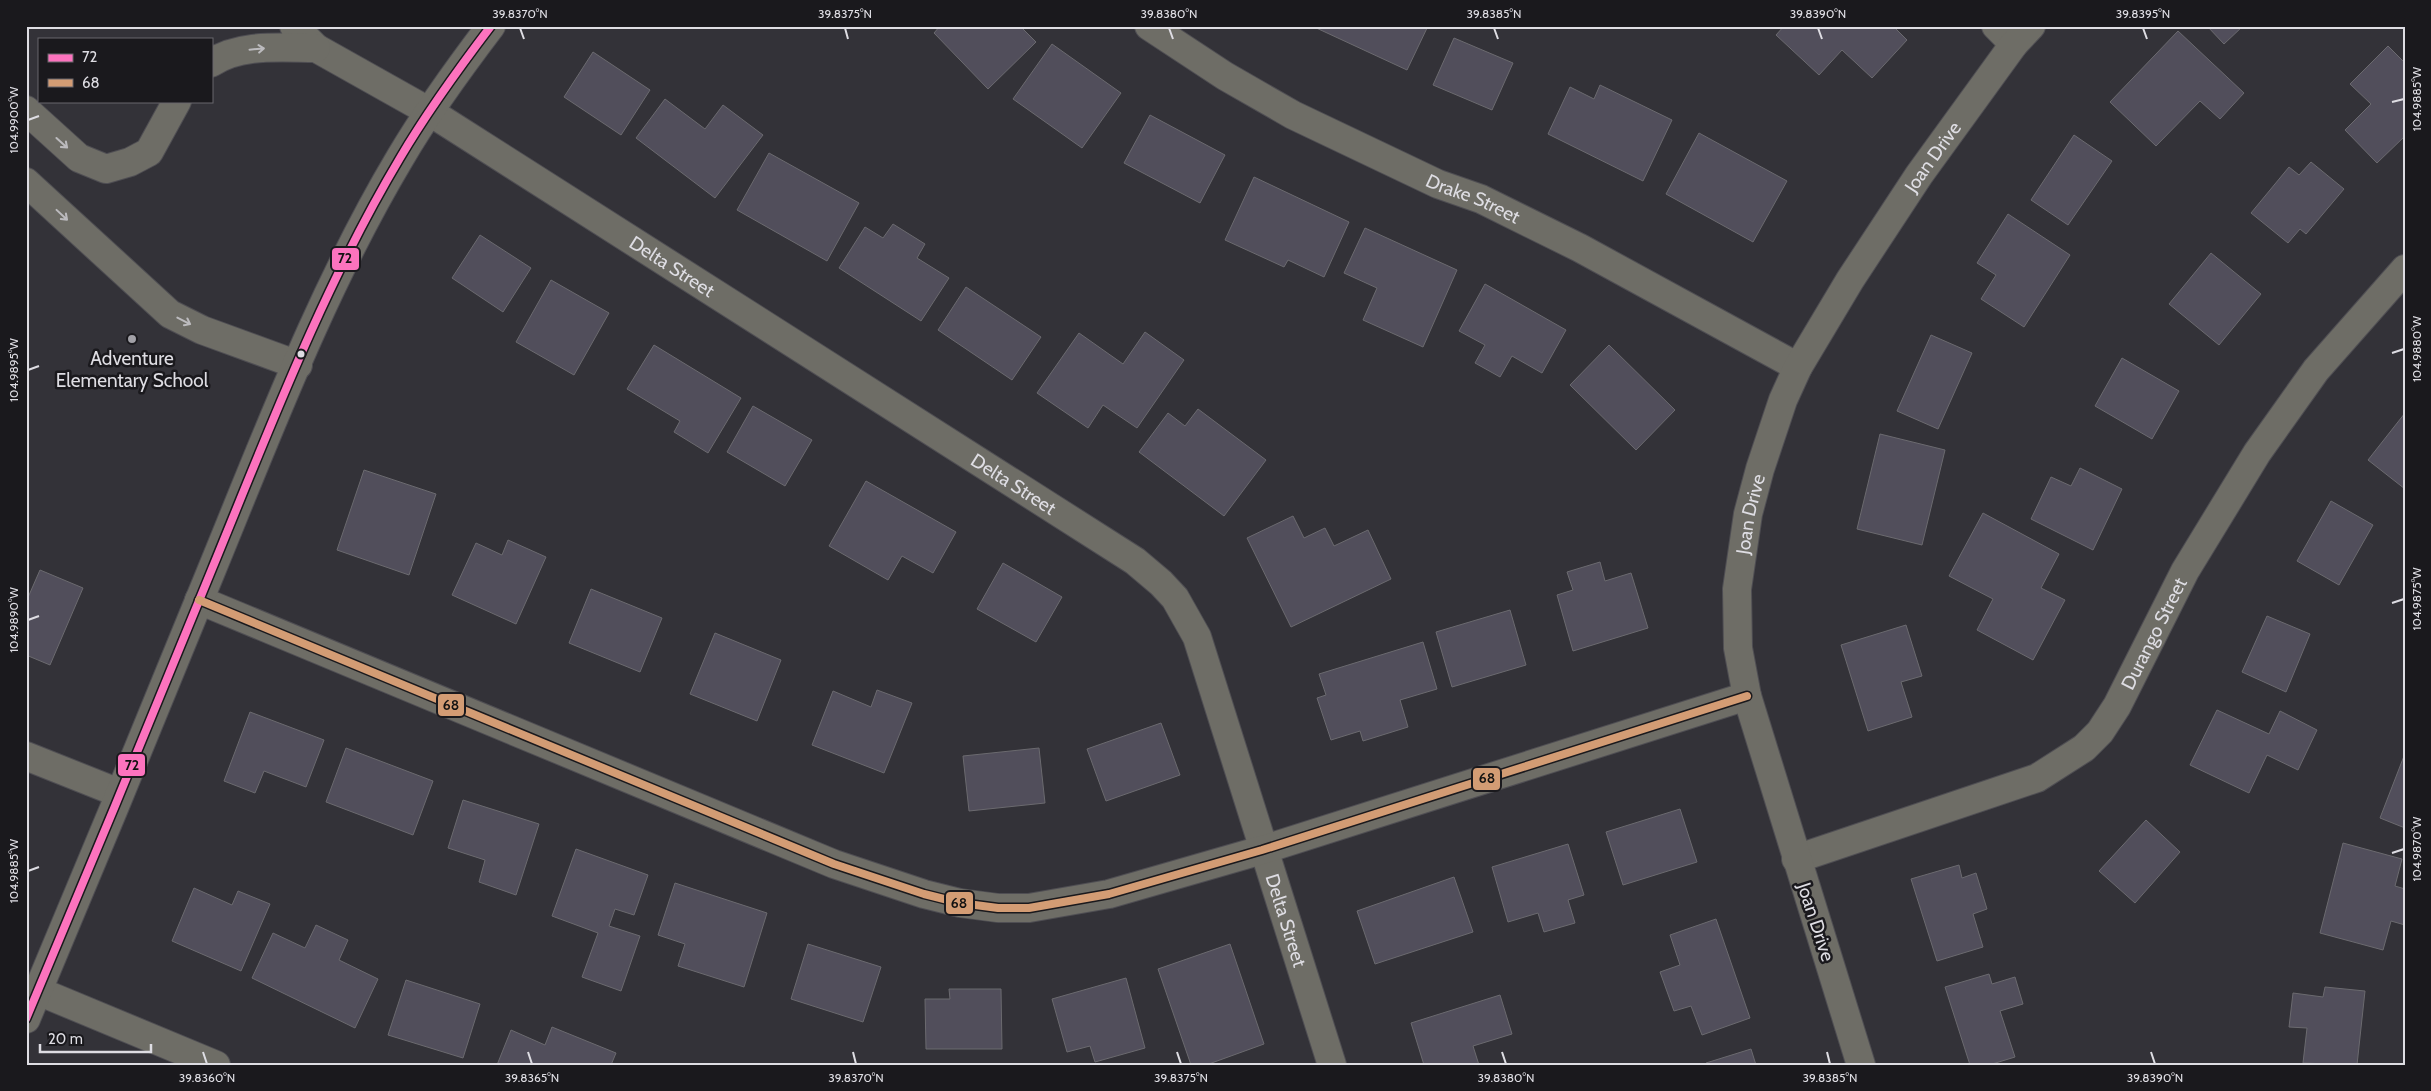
<svg xmlns="http://www.w3.org/2000/svg" width="2431" height="1091" font-family="Cabin,sans-serif">
  <rect width="100%" height="100%" fill="#333238"/>
  <g fill="#514e5b" stroke="#6b6a6f">
    <path d="M940 26H1020L1036 42 988 89 934 33Z"/>
    <path d="M1312 26H1428L1407 70Z"/>
    <path d="M1784 26H1893L1907 40 1872 78 1842 50 1819 75 1776 35Z"/>
    <path d="M2207 26H2243L2224 44Z"/>
    <path d="M2178 31 2244 93 2220 119 2200 101 2156 146 2110 102Z"/>
    <path d="M1454 38 1513 63 1492 110 1433 85Z"/>
    <path d="M1052 44 1121 93 1082 148 1013 99Z"/>
    <path d="M2388 46 2405 63V136L2377 163 2345 130 2371 104 2350 84Z"/>
    <path d="M593 52 650 90 621 135 564 97Z"/>
    <path d="M1600 85 1672 120 1643 181 1548 134 1570 87 1594 99Z"/>
    <path d="M665 99 705 129 723 105 763 135 715 198 636 138Z"/>
    <path d="M1150 115 1225 155 1200 203 1124 163Z"/>
    <path d="M1699 133 1787 181 1753 242 1666 194Z"/>
    <path d="M2074 135 2112 161 2068 225 2031 200Z"/>
    <path d="M769 153 859 203 827 261 737 210Z"/>
    <path d="M2311 162 2344 189 2306 234 2300 229 2288 243 2251 213 2289 167 2299 175Z"/>
    <path d="M1254 177 1349 222 1324 277 1288 260 1284 267 1225 240Z"/>
    <path d="M2008 214 2070 255 2024 327 1981 299 1996 275 1977 263Z"/>
    <path d="M893 224 925 244 917 258 949 278 921 321 839 268 865 227 883 238Z"/>
    <path d="M1365 228 1457 270 1423 347 1363 320 1377 288 1344 273Z"/>
    <path d="M480 235 531 268 503 312 452 278Z"/>
    <path d="M2211 253 2261 294 2219 345 2169 304Z"/>
    <path d="M551 280 609 313 574 375 516 342Z"/>
    <path d="M1485 284 1566 330 1542 373 1512 356 1500 377 1475 363 1485 345 1459 331Z"/>
    <path d="M966 287 1041 337 1012 380 938 330Z"/>
    <path d="M1145 332 1184 360 1137 428 1103 405 1088 428 1037 393 1079 333 1123 364Z"/>
    <path d="M1931 335 1972 353 1938 429 1897 411Z"/>
    <path d="M654 345 741 398 708 453 674 432 680 421 627 389Z"/>
    <path d="M1609 345 1675 410 1636 450 1570 385Z"/>
    <path d="M2122 358 2179 391 2152 439 2095 406Z"/>
    <path d="M753 406 812 440 785 486 727 452Z"/>
    <path d="M1198 409 1266 460 1224 516 1139 452 1168 413 1185 426Z"/>
    <path d="M2405 413V489L2368 460Z"/>
    <path d="M1880 434 1945 450 1922 545 1857 529Z"/>
    <path d="M2080 468 2122 489 2093 550 2031 519 2051 477 2071 486Z"/>
    <path d="M364 470 436 494 409 575 337 550Z"/>
    <path d="M866 481 956 532 933 573 902 556 888 580 829 546Z"/>
    <path d="M2331 501 2373 525 2339 585 2297 561Z"/>
    <path d="M1983 513 2059 554 2041 588 2065 600 2033 660 1977 630 1993 599 1949 576Z"/>
    <path d="M1293 516 1304 538 1325 528 1334 546 1368 530 1391 579 1291 627 1247 538Z"/>
    <path d="M508 540 546 557 516 624 452 595 476 543 502 555Z"/>
    <path d="M1600 562 1605 581 1631 573 1648 628 1573 651 1557 595 1573 590 1567 572Z"/>
    <path d="M1003 563 1062 597 1036 642 977 609Z"/>
    <path d="M40 570 83 588 50 665 26 655V602Z"/>
    <path d="M591 589 662 618 640 672 569 643Z"/>
    <path d="M1510 610 1526 665 1452 687 1436 632Z"/>
    <path d="M2267 616 2310 634 2286 692 2242 672Z"/>
    <path d="M1906 625 1922 676 1901 682 1912 717 1868 731 1841 645Z"/>
    <path d="M715 633 781 660 757 721 690 694Z"/>
    <path d="M1423 642 1437 689 1400 700 1408 727 1363 741 1360 731 1331 740 1317 698 1326 695 1319 674Z"/>
    <path d="M877 690 912 703 884 773 812 745 833 691 871 707Z"/>
    <path d="M2217 710 2269 734 2280 711 2317 730 2298 770 2267 755 2249 793 2190 765Z"/>
    <path d="M250 712 324 740 306 787 264 771 255 793 224 781Z"/>
    <path d="M1161 723 1180 775 1106 801 1087 749Z"/>
    <path d="M346 748 433 781 413 835 326 802Z"/>
    <path d="M1039 748 1045 803 969 811 963 756Z"/>
    <path d="M2404 756H2405V828L2380 818Z"/>
    <path d="M463 800 539 824 516 895 479 882 485 860 448 848Z"/>
    <path d="M1680 809 1697 862 1623 885 1606 832Z"/>
    <path d="M2146 820 2180 852 2135 903 2099 871Z"/>
    <path d="M2343 843 2402 859 2395 886 2405 889V925L2391 921 2383 950 2320 933Z"/>
    <path d="M1568 844 1584 895 1568 900 1575 923 1544 932 1538 913 1508 922 1492 867Z"/>
    <path d="M576 849 648 875 634 915 615 909 609 926 640 936 621 991 582 977 598 933 552 916Z"/>
    <path d="M1959 865 1962 878 1976 873 1987 909 1973 914 1983 947 1937 961 1911 879Z"/>
    <path d="M1454 877 1473 932 1375 964 1357 911Z"/>
    <path d="M675 883 767 913 744 987 678 966 685 944 658 935Z"/>
    <path d="M194 888 232 905 238 891 270 904 241 971 172 941Z"/>
    <path d="M1716 919 1750 1018 1702 1035 1691 1006 1674 1011 1660 972 1680 965 1670 935Z"/>
    <path d="M316 925 348 940 339 960 378 979 355 1028 252 978 273 933 305 948Z"/>
    <path d="M808 944 881 967 863 1022 791 999Z"/>
    <path d="M1230 944 1264 1044 1206 1065H1191L1158 969Z"/>
    <path d="M1989 974 1992 984 2015 977 2023 1004 2000 1011 2015 1057 1989 1065H1970L1945 987Z"/>
    <path d="M1126 978 1145 1048 1095 1062 1090 1046 1067 1052 1052 999Z"/>
    <path d="M406 980 480 1004 463 1058 388 1035Z"/>
    <path d="M2325 987 2365 991 2357 1065 2303 1063 2307 1028 2289 1027 2293 993 2323 997Z"/>
    <path d="M949 989H1001L1002 1049H926L925 999H950Z"/>
    <path d="M1500 995 1512 1034 1473 1046 1479 1065H1424L1411 1023Z"/>
    <path d="M552 1027 616 1053 611 1065H497L511 1030 545 1045Z"/>
    <path d="M1751 1049 1756 1065H1706V1063Z"/>
  </g>
  <g fill="none" stroke-linecap="round" stroke-linejoin="round">
    <defs>
      <g id="minor">
        <path id="s1" d="M294 26 316 48 430 112 1135 561 1161 583 1175 598 1197 637 1332 1065"/>
        <path id="s2" d="M1149 26 1225 76 1293 115 1438 184 1481 199 1580 248 1798 367"/>
        <path d="M1996 26 2014 44"/>
        <path d="M211 63C240 43 282 48 316 48"/>
        <path d="M26 110 79 158 106 169 130 162 149 152 177 101"/>
        <path d="M26 182 170 314 202 330 298 365"/>
        <path d="M199 600 834 864 924 894 960 903 998 908H1029L1109 894 1262 850 1747 696"/>
        <path d="M26 756 119 793"/>
        <path id="s3" d="M1796 859 2037 778 2084 748 2100 732 2117 706 2185 571 2257 453 2316 370 2405 269"/>
        <path d="M38 991 216 1065"/>
        <path d="M26 1019C89 869 151 720 212 569 269 430 323 287 400 158 427 112 459 68 491 26"/>
        <path id="s4" d="M1861 1065 1747 696 1738 648 1737 589 1748 514 1760 469 1783 400 1798 367 1850 280 1919 175 2014 44 2031 26"/>
      </g>
    </defs>
    <use href="#minor" stroke="#4f4e53" stroke-width="30"/>
    <use href="#minor" stroke="#6e6d66" stroke-width="28"/>
    <defs>
      <path id="bus-1" d="M26 1019C89 869 151 720 212 569 269 430 323 287 400 158 427 112 459 68 491 26"/>
      <path id="bus-2" d="M199 600 834 864 924 894 960 903 998 908H1029L1109 894 1262 850 1747 696"/>
    </defs>
    <use href="#bus-1" stroke="#1a191d" stroke-width="11"/>
    <use href="#bus-2" stroke="#1a191d" stroke-width="11"/>
    <use href="#bus-1" stroke="#fc73be" stroke-width="8"/>
    <use href="#bus-2" stroke="#d39c74" stroke-width="8"/>
  </g>
  <defs><path id="oneway-shaft" d="M-6 0H5M1.5-3L5.5 0L1.5 3" fill="none" stroke-width="1.6" stroke-linecap="round" stroke-linejoin="round" transform="scale(1.25)"/></defs>
  <g stroke="#bcbbbe">
    <use href="#oneway-shaft" transform="translate(257 49) rotate(-5)"/>
    <use href="#oneway-shaft" transform="translate(62 143) rotate(42)"/>
    <use href="#oneway-shaft" transform="translate(62 215) rotate(43)"/>
    <use href="#oneway-shaft" transform="translate(184 321) rotate(27)"/>
  </g>
  <path fill="none" stroke="#dedde3" stroke-width="2" d="M520 28 524 39M845 28 848 39M1169 28 1173 39M1494 28 1498 39M1818 28 1822 39M2143 28 2147 39M2392 102 2404 99M28 120 39 116M2392 353 2404 349M28 370 39 366M2392 603 2404 599M28 620 39 616M2392 853 2404 849M28 871 39 867M203 1052 207 1064M528 1052 532 1064M853 1052 856 1064M1177 1052 1181 1064M1502 1052 1506 1064M1827 1052 1830 1064M2151 1052 2155 1064"/>
  <circle fill="#a2a1a7" stroke="#1a191d" stroke-width="2" cx="132" cy="339" r="5"/>
  <circle fill="#dedde3" stroke="#1a191d" stroke-width="2" cx="301" cy="354" r="4.5"/>
  <g text-anchor="middle" dominant-baseline="central" stroke-width="5" stroke-linejoin="round" paint-order="stroke">
    <g font-size="19" fill="#dedde3" stroke="#1a191d">
      <text stroke="none"><textPath href="#s4" startOffset="975">Joan Drive</textPath></text>
      <text stroke="none"><textPath href="#s2" startOffset="368">Drake Street</textPath></text>
      <text stroke="none"><textPath href="#s1" startOffset="449">Delta Street</textPath></text>
      <text stroke="none"><textPath href="#s1" startOffset="854">Delta Street</textPath></text>
      <text stroke="none"><textPath href="#s4" startOffset="570">Joan Drive</textPath></text>
      <text stroke="none"><textPath href="#s3" startOffset="445">Durango Street</textPath></text>
      <text stroke="none"><textPath href="#s1" startOffset="1394">Delta Street</textPath></text>
      <text transform="translate(1816 922) rotate(72)">Joan Drive</text>
    </g>
    <g font-size="19" fill="#dedde3" stroke="#1a191d">
      <text x="132" y="358">Adventure<tspan x="132" dy="22">Elementary School</tspan></text>
    </g>
  </g>
  <g stroke="#1a191d" stroke-width="2">
    <rect x="331" y="247" width="29" height="24" rx="5" fill="#fc73be"/>
    <rect x="437" y="693" width="28" height="24" rx="5" fill="#d39c74"/>
    <rect x="117" y="753" width="29" height="24" rx="5" fill="#fc73be"/>
    <rect x="1472" y="767" width="29" height="24" rx="5" fill="#d39c74"/>
    <rect x="945" y="891" width="29" height="24" rx="5" fill="#d39c74"/>
  </g>
  <g font-size="14" text-anchor="middle" font-weight="bold" fill="#111">
    <text x="345" y="263">72</text>
    <text x="451" y="710">68</text>
    <text x="132" y="770">72</text>
    <text x="1487" y="783">68</text>
    <text x="959" y="908">68</text>
  </g>
  <rect width="2431" height="1091" fill="none" stroke="#1a191d" stroke-width="55"/>
  <rect x="38" y="38" width="175" height="65" fill="#1a191d" stroke="#68676c"/>
  <rect x="48" y="54" width="25" height="8" fill="#fc73be" stroke="#68676c"/>
  <text x="82" y="62" font-size="15" fill="#dedde3">72</text>
  <rect x="48" y="79" width="25" height="8" fill="#d39c74" stroke="#68676c"/>
  <text x="82" y="88" font-size="15" fill="#dedde3">68</text>
  <path d="M40 1044v8h111v-8" fill="none" stroke="#dedde3" stroke-width="2.5"/>
  <text x="48" y="1044" font-size="15" fill="#dedde3" stroke="#1a191d" stroke-width="4" paint-order="stroke">20 m</text>
  <rect x="28" y="28" width="2376" height="1036" fill="none" stroke="#dedde3" stroke-width="2"/>
  <g font-size="12" text-anchor="middle" fill="#dedde3">
    <text x="520" y="18">39.8370°N</text>
    <text x="845" y="18">39.8375°N</text>
    <text x="1169" y="18">39.8380°N</text>
    <text x="1494" y="18">39.8385°N</text>
    <text x="1818" y="18">39.8390°N</text>
    <text x="2143" y="18">39.8395°N</text>
    <text transform="translate(2417 99) rotate(-90)" y="4">104.9885°W</text>
    <text transform="translate(14 120) rotate(-90)" y="4">104.9900°W</text>
    <text transform="translate(2417 349) rotate(-90)" y="4">104.9880°W</text>
    <text transform="translate(14 370) rotate(-90)" y="4">104.9895°W</text>
    <text transform="translate(2417 599) rotate(-90)" y="4">104.9875°W</text>
    <text transform="translate(14 620) rotate(-90)" y="4">104.9890°W</text>
    <text transform="translate(2417 849) rotate(-90)" y="4">104.9870°W</text>
    <text transform="translate(14 871) rotate(-90)" y="4">104.9885°W</text>
    <text x="207" y="1082">39.8360°N</text>
    <text x="532" y="1082">39.8365°N</text>
    <text x="856" y="1082">39.8370°N</text>
    <text x="1181" y="1082">39.8375°N</text>
    <text x="1506" y="1082">39.8380°N</text>
    <text x="1830" y="1082">39.8385°N</text>
    <text x="2155" y="1082">39.8390°N</text>
  </g>
</svg>
